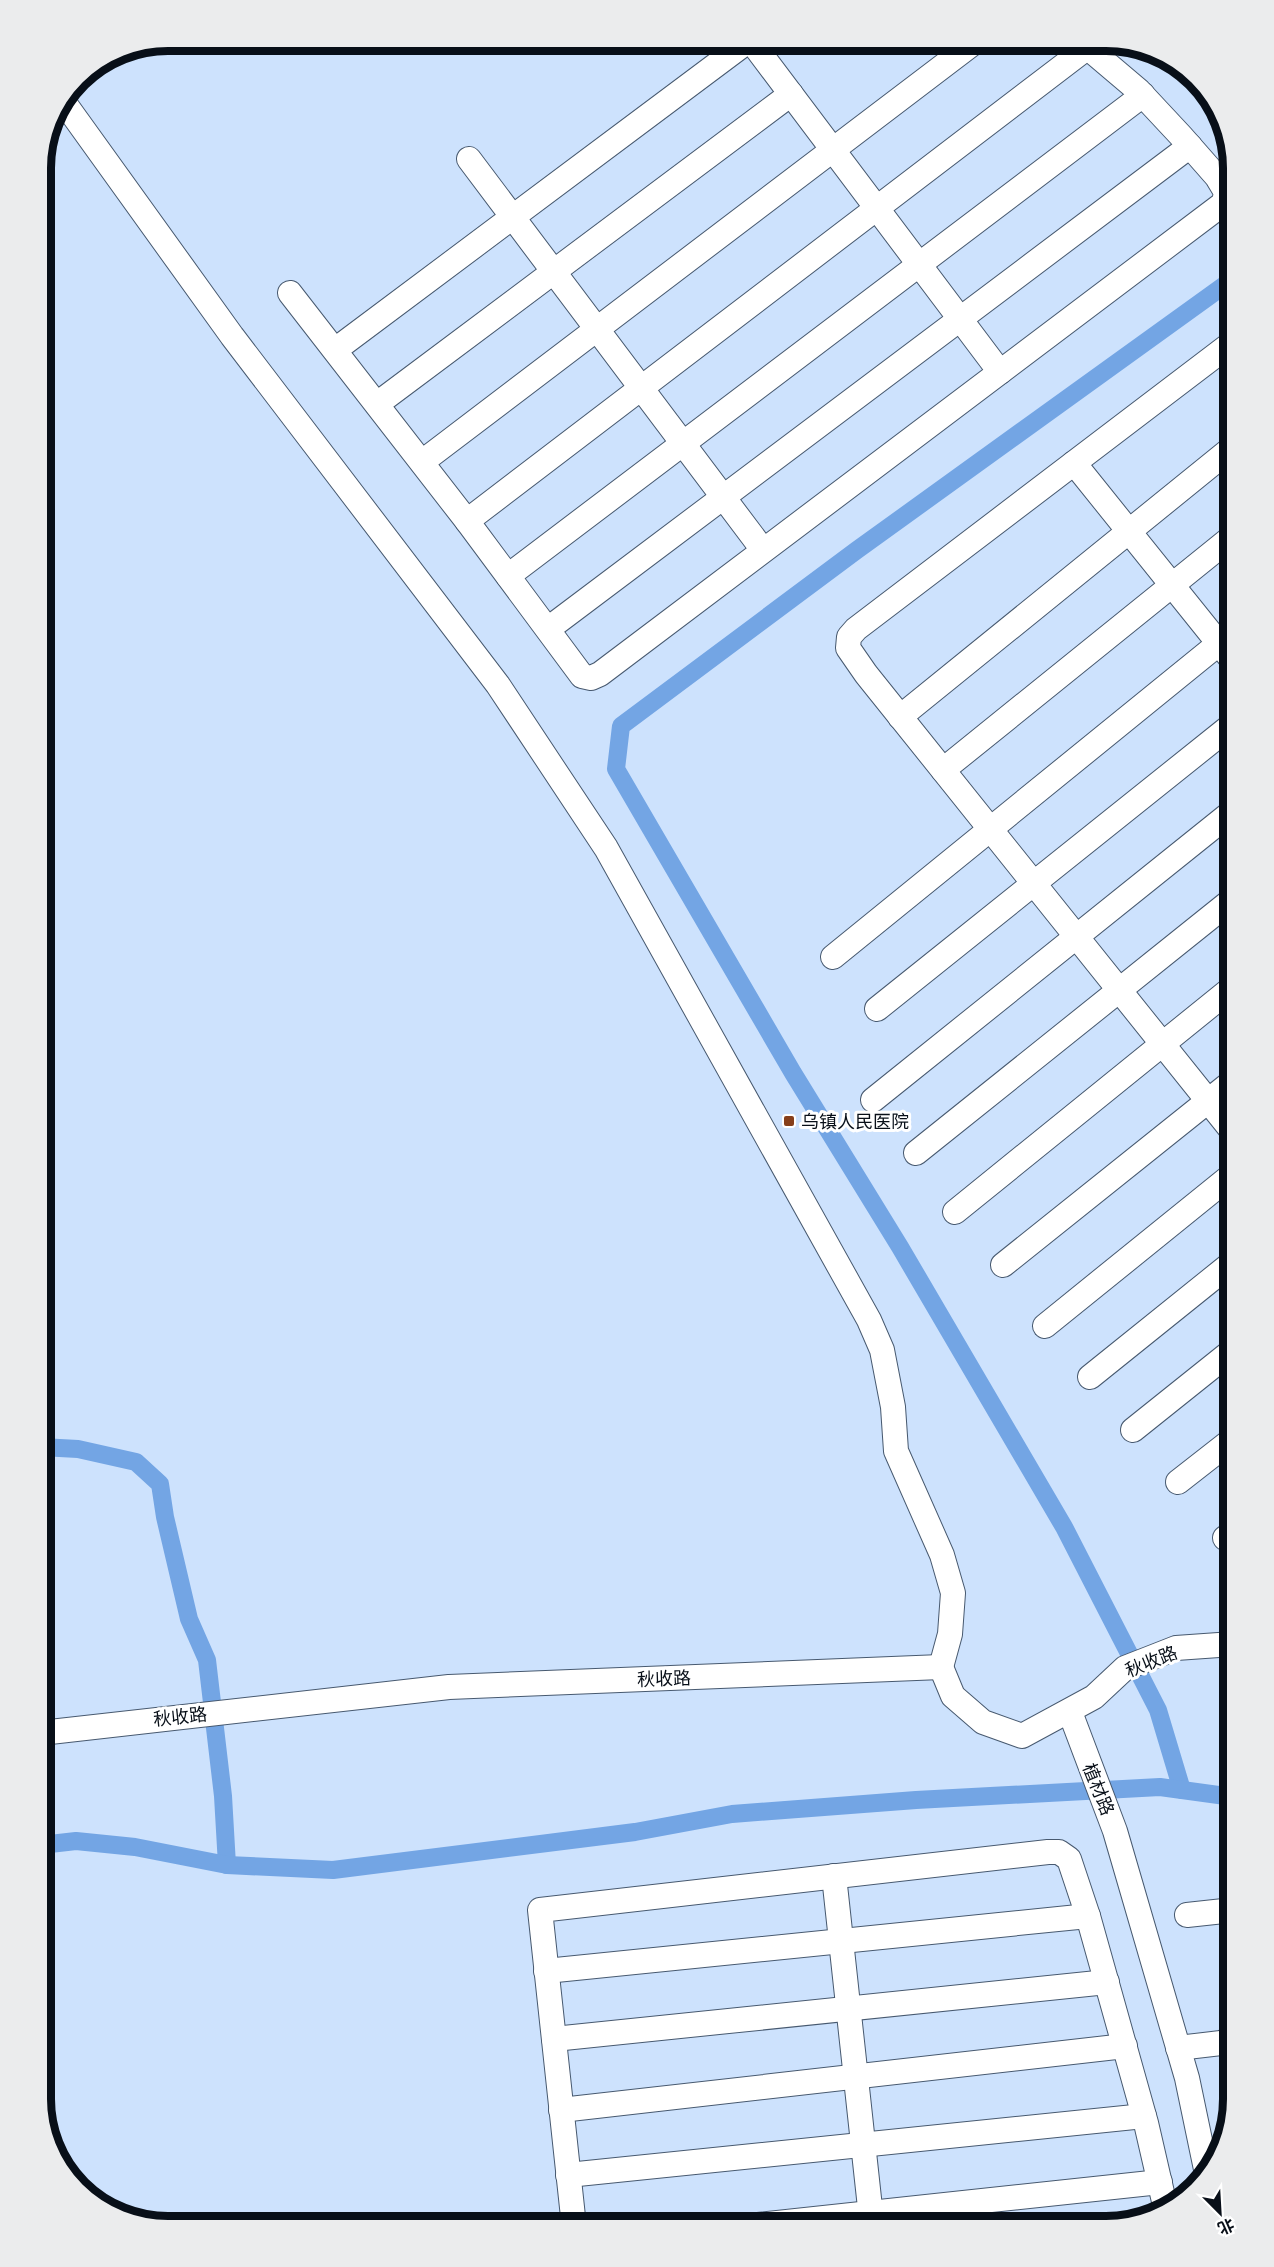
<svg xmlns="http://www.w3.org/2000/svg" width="1274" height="2267" font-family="Barlow,'Noto Sans SC',sans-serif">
  <rect width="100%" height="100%" fill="#cde2fd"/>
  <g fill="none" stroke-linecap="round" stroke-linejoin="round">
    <g stroke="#73a5e4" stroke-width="18">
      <path d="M41 1447 78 1449 136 1462 160 1484 165 1517 189 1619 207 1660 223 1796 227 1865"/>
      <path d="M1182 1790 1158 1710 1064 1527 900 1247 793 1073 616 769 621 726 857 550 1233 279"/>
      <path d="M41 1845 76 1841 135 1847 227 1865 333 1870 635 1832 732 1814 916 1800 1160 1787 1233 1797"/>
    </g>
    <defs>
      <g id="minor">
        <path d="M751 41 1000 372"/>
        <path d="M63 101 232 336 498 685 606 848 869 1320 882 1350 893 1407 896 1451 942 1555 953 1593 950 1634 941 1667"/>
        <path d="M469 159 763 550"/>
        <path d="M290 293 467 521 582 676 591 678 600 674 1224 203 1226 192 1217 177 1181 136 1139 91 1080 41"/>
        <path d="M335 350 748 41"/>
        <path d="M377 404 791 94"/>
        <path d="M422 462 976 41"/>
        <path d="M1074 463 1233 661"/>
        <path d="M467 521 1088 47"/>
        <path d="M508 576 1143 95"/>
        <path d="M548 629 1190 146"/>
        <path d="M900 717 1233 447"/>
        <path d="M943 770 1233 536"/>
        <path d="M833 957 1233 632"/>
        <path d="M877 1009 1233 724"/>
        <path d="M873 1100 1233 811"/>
        <path d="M1233 1132 866 674 848 648 849 637 856 629 1233 342"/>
        <path d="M916 1153 1233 899"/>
        <path d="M955 1212 1233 987"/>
        <path d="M1003 1265 1233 1081"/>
        <path d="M1045 1326 1233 1174"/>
        <path d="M1090 1377 1233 1262"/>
        <path d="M1133 1430 1233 1350"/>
        <path d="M1178 1482 1233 1439"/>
        <path d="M1225 1538 1233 1532"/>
        <path d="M941 1667 953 1696 983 1722 1022 1736 1094 1697 1125 1668 1176 1648 1233 1644"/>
        <path d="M1070 1712 1115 1831 1187 2078 1207 2174"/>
        <path d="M41 1733 449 1687 941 1667"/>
        <path d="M834 1876 872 2226"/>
        <path d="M1187 1915 1233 1910"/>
        <path d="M546 1971 1088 1916"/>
        <path d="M554 2039 1107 1982"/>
        <path d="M1178 2048 1221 2043 1233 2038"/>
        <path d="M561 2110 1125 2046"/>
        <path d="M568 2175 1144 2116"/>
        <path d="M574 2226 540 1910 1048 1852H1059L1069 1859 1088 1916 1146 2123 1166 2210"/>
        <path d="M748 2226 1160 2182"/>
      </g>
    </defs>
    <use href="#minor" stroke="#47596f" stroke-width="26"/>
    <use href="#minor" stroke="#fff" stroke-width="24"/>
  </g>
  <rect fill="#863f1b" stroke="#fff" stroke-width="2" x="783" y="1115" width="12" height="12" rx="3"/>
  <g text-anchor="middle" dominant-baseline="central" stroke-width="6" stroke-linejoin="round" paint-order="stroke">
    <g font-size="18" fill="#080f18" stroke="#fff" text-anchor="start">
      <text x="801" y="1121">乌镇人民医院</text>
    </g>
    <g font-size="18" fill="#080f18" stroke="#fff">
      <text transform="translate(1151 1661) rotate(-22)">秋收路</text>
      <text transform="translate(664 1678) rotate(-2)">秋收路</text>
      <text transform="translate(180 1716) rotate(-6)">秋收路</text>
      <text transform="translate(1099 1789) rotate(68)">植材路</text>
    </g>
  </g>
  <path d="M0 0H1274V2267H0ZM168 51H1106A117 117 0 0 1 1223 168V2099A117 117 0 0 1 1106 2216H168A117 117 0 0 1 51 2099V168A117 117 0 0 1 168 51Z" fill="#ebeced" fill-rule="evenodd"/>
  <path fill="none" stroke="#080f18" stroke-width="8" d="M168 51H1106A117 117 0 0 1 1223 168V2099A117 117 0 0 1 1106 2216H168A117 117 0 0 1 51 2099V168A117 117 0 0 1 168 51Z"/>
  <g transform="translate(1220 2213) rotate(156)" stroke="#ffffff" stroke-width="4.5" paint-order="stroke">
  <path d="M0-4.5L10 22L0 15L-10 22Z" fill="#080f18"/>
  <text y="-9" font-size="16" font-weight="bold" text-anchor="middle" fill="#080f18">北</text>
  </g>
</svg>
